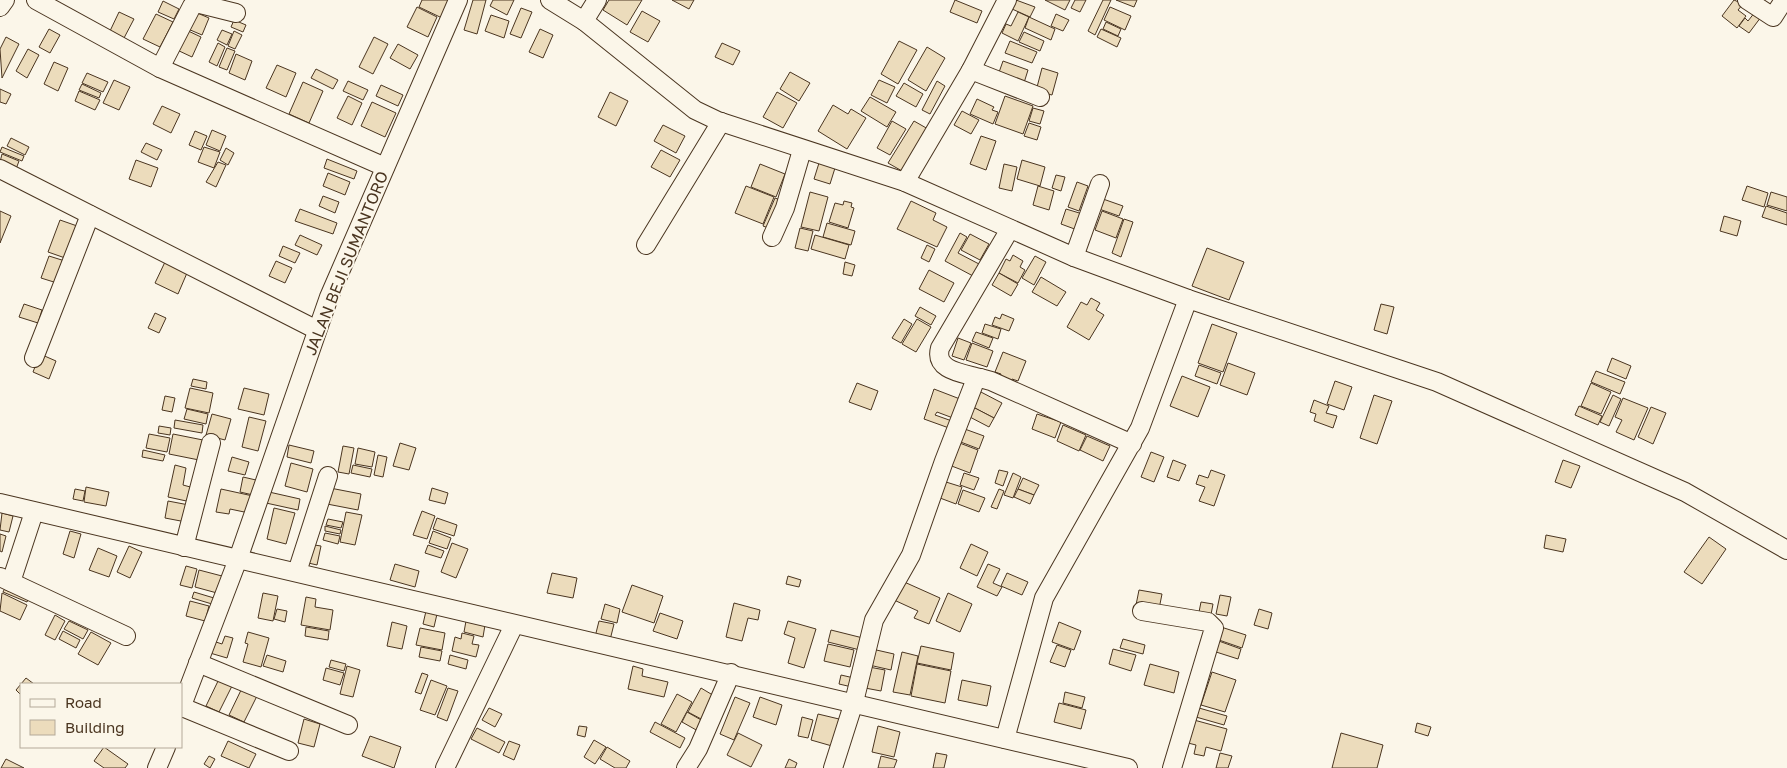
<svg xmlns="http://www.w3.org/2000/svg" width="1787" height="768" font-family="'Golos Text',sans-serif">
  <rect width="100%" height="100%" fill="#fbf6e9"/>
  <g fill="#ecdcbc" stroke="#4a3520">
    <path d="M422 0H450L442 18 419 7Z"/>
    <path d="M473 0H486L477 34 464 30Z"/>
    <path d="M493 0H514L507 15 490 6Z"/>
    <path d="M609 0H642L627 25 603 10Z"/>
    <path d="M672 0H694L689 9Z"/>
    <path d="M955 0 982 11 977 23 950 12Z"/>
    <path d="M1016 0 1035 7 1030 17 1012 9Z"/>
    <path d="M1045 0H1070L1065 10Z"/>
    <path d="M1075 0H1086L1080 12 1071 8Z"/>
    <path d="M1103 0H1111L1095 35 1088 31Z"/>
    <path d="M1116 0H1137L1134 7Z"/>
    <path d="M1734 0 1743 4 1738 10 1746 16 1737 28 1722 16Z"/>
    <path d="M163 1 179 9 174 19 158 12Z"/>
    <path d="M417 7 437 17 428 37 407 27Z"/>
    <path d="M1110 7 1131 16 1125 30 1104 20Z"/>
    <path d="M521 8 532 12 521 38 510 34Z"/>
    <path d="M642 11 660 21 648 42 630 32Z"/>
    <path d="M119 12 134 19 124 38 110 31Z"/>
    <path d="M195 12 209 18 202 35 188 29Z"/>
    <path d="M1018 12 1029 17 1018 41 1002 33 1006 24 1011 26Z"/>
    <path d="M1755 12 1761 17 1749 33 1739 26 1745 18 1748 21Z"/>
    <path d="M156 14 173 22 160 47 143 39Z"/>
    <path d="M1056 14 1069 20 1063 31 1051 26Z"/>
    <path d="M491 15 509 21 504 38 485 31Z"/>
    <path d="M1029 17 1055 29 1051 40 1025 28Z"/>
    <path d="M234 20 246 25 243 32 231 27Z"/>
    <path d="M1106 22 1121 29 1118 36 1103 29Z"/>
    <path d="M49 29 60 35 50 53 39 47Z"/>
    <path d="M184 29 201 37 192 57 175 49Z"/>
    <path d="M540 29 553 35 543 58 529 52Z"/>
    <path d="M1101 29 1121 38 1117 47 1097 37Z"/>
    <path d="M222 30 232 34 227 45 217 40Z"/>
    <path d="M234 31 242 35 235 49 228 46Z"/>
    <path d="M1024 32 1044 41 1040 51 1019 42Z"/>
    <path d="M6 37 19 44 2 78 0 49Z"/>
    <path d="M374 37 388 44 373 74 359 67Z"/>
    <path d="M899 41 917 50 898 84 881 74Z"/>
    <path d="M1010 41 1037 52 1032 63 1005 53Z"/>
    <path d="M218 43 225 47 217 66 209 62Z"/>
    <path d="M722 43 740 51 733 65 715 57Z"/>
    <path d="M398 44 418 55 410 69 390 58Z"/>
    <path d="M927 47 945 58 926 91 908 80Z"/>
    <path d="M227 48 235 51 227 70 219 67Z"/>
    <path d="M28 49 39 55 27 78 16 71Z"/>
    <path d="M236 54 252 61 245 80 229 73Z"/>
    <path d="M1003 61 1028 70 1023 86 997 78Z"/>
    <path d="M54 62 68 68 58 91 44 84Z"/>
    <path d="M277 65 296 73 286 97 266 88Z"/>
    <path d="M1042 68 1058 73 1052 95 1036 91Z"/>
    <path d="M316 69 338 80 333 89 311 78Z"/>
    <path d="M790 72 810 83 799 101 780 89Z"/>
    <path d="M87 73 108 82 103 92 82 83Z"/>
    <path d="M114 80 130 87 119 110 103 103Z"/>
    <path d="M879 80 895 87 887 103 871 95Z"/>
    <path d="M348 81 368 90 363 100 343 91Z"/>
    <path d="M937 81 945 86 930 114 922 110Z"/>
    <path d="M303 82 323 91 309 123 289 114Z"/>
    <path d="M904 83 923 94 916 107 896 96Z"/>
    <path d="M82 84 101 93 99 98 79 90Z"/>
    <path d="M381 85 403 95 398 106 376 96Z"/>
    <path d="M0 89 11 94 6 104 0 102Z"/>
    <path d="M79 91 100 100 95 110 75 101Z"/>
    <path d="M610 92 628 101 616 126 598 117Z"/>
    <path d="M777 92 797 103 783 128 763 117Z"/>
    <path d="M348 96 362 103 352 125 337 118Z"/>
    <path d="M1005 96 1033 106 1023 134 995 124Z"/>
    <path d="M870 97 896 112 887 127 861 111Z"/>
    <path d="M977 99 994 107 992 110 998 112 993 124 970 114Z"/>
    <path d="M372 102 396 113 385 137 361 126Z"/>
    <path d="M833 105 848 114 851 109 866 118 847 149 818 131Z"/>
    <path d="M162 106 180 114 171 133 153 124Z"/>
    <path d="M1033 108 1044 111 1040 124 1029 121Z"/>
    <path d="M962 111 979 120 971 134 954 125Z"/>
    <path d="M892 121 906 129 890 155 877 148Z"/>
    <path d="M914 121 928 129 902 171 888 163Z"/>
    <path d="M1029 123 1041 127 1037 140 1024 136Z"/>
    <path d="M663 125 685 136 676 153 654 141Z"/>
    <path d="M212 130 226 136 220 151 206 145Z"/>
    <path d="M195 131 207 136 201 150 189 145Z"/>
    <path d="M981 136 996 141 986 170 970 164Z"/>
    <path d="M11 138 29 147 25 155 7 146Z"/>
    <path d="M146 143 162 150 157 160 141 152Z"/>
    <path d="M2 147 24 156 22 161 0 152Z"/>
    <path d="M204 147 220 152 214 168 198 162Z"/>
    <path d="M226 148 234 153 228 165 220 160Z"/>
    <path d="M661 150 680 160 670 177 651 167Z"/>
    <path d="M2 154 19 161 16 169 0 162Z"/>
    <path d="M327 159 357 171 354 179 324 168Z"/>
    <path d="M136 160 158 168 151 187 129 179Z"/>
    <path d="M1022 160 1045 167 1040 186 1017 179Z"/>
    <path d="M218 162 226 165 216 187 206 182Z"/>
    <path d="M819 163 835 168 830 184 814 179Z"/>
    <path d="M760 164 785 174 776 197 751 187Z"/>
    <path d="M1004 164 1017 167 1012 191 999 188Z"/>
    <path d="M328 173 350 182 345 195 323 186Z"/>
    <path d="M1056 175 1065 177 1061 191 1052 188Z"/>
    <path d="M1077 182 1088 186 1079 211 1068 207Z"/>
    <path d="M746 186 774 197 763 224 735 213Z"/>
    <path d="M1038 186 1054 191 1049 210 1033 205Z"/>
    <path d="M1747 186 1768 193 1764 207 1742 200Z"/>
    <path d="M810 192 828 197 819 231 801 227Z"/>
    <path d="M1771 192 1787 197V211L1767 205Z"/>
    <path d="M323 196 339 202 335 213 319 206Z"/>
    <path d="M775 198 783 201 771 229 763 226Z"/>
    <path d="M1103 199 1123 206 1119 216 1099 209Z"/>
    <path d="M844 201 852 203 851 207 854 208 848 228 829 222 835 203 843 205Z"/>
    <path d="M911 201 936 213 933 220 947 227 937 247 897 229Z"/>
    <path d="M1766 206 1787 213V225L1762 217Z"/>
    <path d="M300 209 337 223 333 234 295 221Z"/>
    <path d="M1066 209 1086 215 1080 231 1061 224Z"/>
    <path d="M0 211 11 216 0 243Z"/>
    <path d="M1102 211 1123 219 1116 238 1095 230Z"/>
    <path d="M1724 216 1741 221 1737 236 1720 231Z"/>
    <path d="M1124 219 1133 222 1121 257 1112 253Z"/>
    <path d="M60 220 80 227 68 259 48 252Z"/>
    <path d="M827 223 855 231 851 245 823 237Z"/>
    <path d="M800 228 813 231 808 251 795 248Z"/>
    <path d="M960 233 967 237 958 253 979 264 973 276 945 261Z"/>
    <path d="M970 234 989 244 980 260 961 250Z"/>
    <path d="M300 235 322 245 317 255 295 245Z"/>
    <path d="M815 235 849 245 845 259 811 249Z"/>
    <path d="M927 245 935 249 929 262 921 258Z"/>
    <path d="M283 246 300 253 295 263 279 256Z"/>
    <path d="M1207 248 1244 262 1229 300 1192 286Z"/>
    <path d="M1013 255 1023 261 1020 267 1025 270 1018 283 999 273 1006 259 1010 261Z"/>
    <path d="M49 256 65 261 57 283 41 278Z"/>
    <path d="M1035 256 1046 262 1034 285 1022 278Z"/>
    <path d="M276 261 292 268 285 283 269 276Z"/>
    <path d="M165 262 187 273 178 294 155 283Z"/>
    <path d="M845 262 855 265 852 276 843 274Z"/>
    <path d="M929 270 954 283 944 302 919 289Z"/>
    <path d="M999 273 1018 284 1011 296 992 285Z"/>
    <path d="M1041 277 1066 292 1057 306 1032 292Z"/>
    <path d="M1091 298 1100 303 1096 310 1104 315 1089 340 1067 327 1081 302 1087 305Z"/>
    <path d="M24 304 42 310 38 323 19 317Z"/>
    <path d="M1381 304 1394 307 1387 334 1374 330Z"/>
    <path d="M920 307 936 316 931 325 915 316Z"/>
    <path d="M155 313 166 318 159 333 148 328Z"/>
    <path d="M1002 314 1014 319 1009 331 992 325 995 317 1000 319Z"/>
    <path d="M904 319 912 324 901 343 892 338Z"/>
    <path d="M917 319 931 327 916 352 902 344Z"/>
    <path d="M985 324 1001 329 998 339 982 333Z"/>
    <path d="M1212 324 1237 333 1223 372 1198 363Z"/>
    <path d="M976 332 993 338 989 348 972 341Z"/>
    <path d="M958 338 971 343 964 360 952 356Z"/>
    <path d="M972 343 993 351 987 367 966 360Z"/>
    <path d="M1003 352 1026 361 1018 381 1012 379 1009 386 998 381 1001 374 995 372Z"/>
    <path d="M40 354 56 361 49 379 33 372Z"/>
    <path d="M1612 358 1631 366 1626 379 1607 371Z"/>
    <path d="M1228 363 1255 373 1247 395 1220 385Z"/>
    <path d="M1199 365 1221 373 1217 384 1195 376Z"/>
    <path d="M1596 371 1625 382 1620 394 1591 382Z"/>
    <path d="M1182 376 1210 387 1198 417 1170 406Z"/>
    <path d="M193 379 207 382 206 389 191 386Z"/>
    <path d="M1335 381 1352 387 1344 410 1327 404Z"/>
    <path d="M857 383 878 391 871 410 849 402Z"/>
    <path d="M1591 383 1611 392 1601 414 1581 406Z"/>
    <path d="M190 388 213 393 209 413 185 408Z"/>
    <path d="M244 388 269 394 264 415 238 409Z"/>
    <path d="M934 389 960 399 953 418 937 412 935 415 952 421 949 428 924 419Z"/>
    <path d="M979 391 1002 403 994 418 971 406Z"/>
    <path d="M1374 395 1392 401 1377 444 1360 438Z"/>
    <path d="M1613 395 1621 399 1609 426 1600 422Z"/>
    <path d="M165 396 175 398 172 412 162 410Z"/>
    <path d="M1623 398 1648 408 1634 440 1616 432 1622 420 1615 417Z"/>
    <path d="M1314 400 1329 406 1326 413 1337 416 1333 428 1314 421 1316 414 1310 412Z"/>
    <path d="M971 406 994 418 989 427 966 415Z"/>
    <path d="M1579 406 1602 416 1598 425 1575 415Z"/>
    <path d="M1651 407 1666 413 1653 444 1638 437Z"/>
    <path d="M187 409 208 414 206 424 184 419Z"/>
    <path d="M212 414 231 419 225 440 206 435Z"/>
    <path d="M1037 414 1061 422 1055 438 1032 429Z"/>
    <path d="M249 417 266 421 258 451 242 447Z"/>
    <path d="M175 420 203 425 202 433 174 428Z"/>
    <path d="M1063 425 1086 435 1079 451 1057 441Z"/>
    <path d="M159 426 171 428 170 435 158 433Z"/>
    <path d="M962 428 984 436 979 449 958 441Z"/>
    <path d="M149 434 170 438 167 452 146 448Z"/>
    <path d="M173 434 203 440 199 460 169 454Z"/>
    <path d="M1087 436 1110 446 1103 461 1080 450Z"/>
    <path d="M957 442 978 450 970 473 949 465Z"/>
    <path d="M400 443 416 448 409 470 393 466Z"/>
    <path d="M289 445 314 451 311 463 287 457Z"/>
    <path d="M343 446 354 448 349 474 338 472Z"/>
    <path d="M358 448 375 452 372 467 355 464Z"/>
    <path d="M143 450 165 455 163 461 142 457Z"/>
    <path d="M1151 452 1164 457 1154 482 1141 477Z"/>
    <path d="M378 455 387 457 383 477 374 475Z"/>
    <path d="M232 457 249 462 245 475 228 471Z"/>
    <path d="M1173 460 1186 465 1179 481 1167 477Z"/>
    <path d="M1563 460 1580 466 1571 488 1555 482Z"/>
    <path d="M291 463 313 469 307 492 285 486Z"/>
    <path d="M175 465 186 468 183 485 194 488 191 502 168 497Z"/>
    <path d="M353 465 372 469 370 477 351 473Z"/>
    <path d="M999 470 1008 472 1003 486 995 483Z"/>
    <path d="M1211 470 1225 475 1214 506 1199 501 1205 487 1196 484 1199 475 1208 478Z"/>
    <path d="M964 473 979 478 974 490 960 485Z"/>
    <path d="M1013 473 1021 477 1013 498 1004 495Z"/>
    <path d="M243 477 256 480 253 495 240 492Z"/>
    <path d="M1023 478 1039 485 1034 495 1018 489Z"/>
    <path d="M946 482 962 487 956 504 940 498Z"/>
    <path d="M86 487 109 492 106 506 84 502Z"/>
    <path d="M330 488 361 494 358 510 327 504Z"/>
    <path d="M432 488 448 493 445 504 429 500Z"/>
    <path d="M75 489 85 491 83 501 73 499Z"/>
    <path d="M221 489 253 496 249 513 230 509 229 514 216 512Z"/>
    <path d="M999 489 1004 491 997 509 991 507Z"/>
    <path d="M1018 489 1034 495 1030 504 1014 497Z"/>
    <path d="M963 490 985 498 979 512 958 504Z"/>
    <path d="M269 492 300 499 298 510 266 503Z"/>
    <path d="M168 501 189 505 186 522 165 518Z"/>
    <path d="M274 508 295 513 286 544 267 539Z"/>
    <path d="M422 511 435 516 427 539 413 535Z"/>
    <path d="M346 512 362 515 355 545 340 542Z"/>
    <path d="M2 513 13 516 9 532 0 530Z"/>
    <path d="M437 518 457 525 454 536 433 529Z"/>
    <path d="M328 519 343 522 341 528 326 525Z"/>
    <path d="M325 526 341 530 340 534 325 531Z"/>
    <path d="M70 531 81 534 74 558 63 554Z"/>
    <path d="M433 531 451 538 447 549 429 543Z"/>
    <path d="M325 533 340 536 338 544 323 540Z"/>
    <path d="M0 534 6 536 2 552 0 551Z"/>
    <path d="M1546 535 1566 539 1563 552 1544 548Z"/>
    <path d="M1709 537 1726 549 1702 584 1684 572Z"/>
    <path d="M452 543 468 549 456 578 441 572Z"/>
    <path d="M308 544 321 546 317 565 304 562Z"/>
    <path d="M971 544 988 552 977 576 960 568Z"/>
    <path d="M428 545 444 551 441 558 425 553Z"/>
    <path d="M129 546 142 552 130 578 117 572Z"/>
    <path d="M98 548 117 556 109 577 89 570Z"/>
    <path d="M395 564 419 571 415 587 390 580Z"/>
    <path d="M988 564 1000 569 993 583 1002 587 997 596 977 587Z"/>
    <path d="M186 566 197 569 192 588 180 585Z"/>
    <path d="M199 570 222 576 217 593 195 587Z"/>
    <path d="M552 573 577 578 573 598 547 593Z"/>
    <path d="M1007 573 1028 582 1022 595 1001 586Z"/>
    <path d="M788 576 801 580 799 587 786 584Z"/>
    <path d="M902 581 940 598 929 624 914 618 918 611 894 600Z"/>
    <path d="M7 584 30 595 27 602 3 592Z"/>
    <path d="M632 585 663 596 654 623 622 612Z"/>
    <path d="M1139 590 1162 594 1159 609 1136 605Z"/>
    <path d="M194 592 214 598 212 604 192 598Z"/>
    <path d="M2 593 27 605 20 620 0 611Z"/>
    <path d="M263 593 278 596 273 621 258 618Z"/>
    <path d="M948 593 972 604 960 632 936 621Z"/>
    <path d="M1220 595 1231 597 1227 616 1216 614Z"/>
    <path d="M306 597 316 599 315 607 333 610 330 630 301 625Z"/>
    <path d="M190 601 209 606 205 621 186 616Z"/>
    <path d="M1201 602 1213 604 1210 620 1198 617Z"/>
    <path d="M734 603 760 610 758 620 748 618 742 641 726 637Z"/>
    <path d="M605 604 620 609 617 623 601 619Z"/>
    <path d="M277 609 287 611 285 622 274 619Z"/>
    <path d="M1259 609 1272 613 1268 629 1254 625Z"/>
    <path d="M426 611 437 614 434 627 423 624Z"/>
    <path d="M660 613 683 621 677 639 653 631Z"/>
    <path d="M55 615 65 621 55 640 45 635Z"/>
    <path d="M69 621 88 630 83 639 64 629Z"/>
    <path d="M466 621 485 625 483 637 464 632Z"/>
    <path d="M599 621 614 624 610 640 595 637Z"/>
    <path d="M788 621 816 629 804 668 788 663 795 638 784 634Z"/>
    <path d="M392 622 407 626 402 649 387 646Z"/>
    <path d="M1059 622 1081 631 1074 650 1052 642Z"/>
    <path d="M306 627 329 631 328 640 305 636Z"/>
    <path d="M1221 627 1246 635 1242 648 1216 639Z"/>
    <path d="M420 628 445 633 442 650 416 645Z"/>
    <path d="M831 630 863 638 860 650 828 642Z"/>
    <path d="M63 631 80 640 76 648 59 639Z"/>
    <path d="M91 632 111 643 98 665 78 654Z"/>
    <path d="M248 632 269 638 261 667 243 662 248 644 245 643Z"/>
    <path d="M462 633 474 636 472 644 479 645 476 657 452 651 455 637 461 639Z"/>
    <path d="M225 636 233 638 227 658 210 653 213 641 222 644Z"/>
    <path d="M1123 639 1145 645 1143 654 1120 648Z"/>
    <path d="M1216 640 1241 649 1238 659 1213 651Z"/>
    <path d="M828 644 854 650 850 667 824 661Z"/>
    <path d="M1057 645 1071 650 1065 667 1050 662Z"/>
    <path d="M921 646 954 653 951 670 917 663Z"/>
    <path d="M421 647 442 651 440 661 419 657Z"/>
    <path d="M872 649 894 654 891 670 869 665Z"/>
    <path d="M1113 649 1136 655 1131 671 1109 664Z"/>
    <path d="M902 652 918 656 910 695 893 692Z"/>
    <path d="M267 655 286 661 283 672 263 666Z"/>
    <path d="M450 655 468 660 466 669 448 664Z"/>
    <path d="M331 660 346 664 344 671 329 667Z"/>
    <path d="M917 664 951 671 945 703 911 696Z"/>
    <path d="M1150 664 1179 672 1174 693 1144 685Z"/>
    <path d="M347 666 360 670 353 697 340 694Z"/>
    <path d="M633 666 643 669 642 676 668 682 664 697 628 689Z"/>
    <path d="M869 667 885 670 881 691 865 688Z"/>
    <path d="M326 668 344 673 340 685 323 680Z"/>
    <path d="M1212 672 1236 680 1225 712 1201 705Z"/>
    <path d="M422 673 428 675 421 694 415 692Z"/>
    <path d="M841 675 854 678 852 687 839 684Z"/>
    <path d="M26 678 34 684H21V695L16 690Z"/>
    <path d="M219 679 232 686 219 712 206 706Z"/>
    <path d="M431 680 447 686 435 715 420 710Z"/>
    <path d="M962 680 991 686 987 706 958 700Z"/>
    <path d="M243 686 258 694 244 722 229 715Z"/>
    <path d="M448 688 458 691 447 721 437 717Z"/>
    <path d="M701 688 716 697 703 720 688 712Z"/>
    <path d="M1065 692 1085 697 1082 708 1063 703Z"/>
    <path d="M677 694 692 702 676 732 661 724Z"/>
    <path d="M735 697 750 703 734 740 720 734Z"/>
    <path d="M760 697 782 705 776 725 753 717Z"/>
    <path d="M1059 703 1086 710 1081 729 1054 722Z"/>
    <path d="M489 708 502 714 495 727 482 720Z"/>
    <path d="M1199 708 1227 716 1224 725 1196 717Z"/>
    <path d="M687 712 703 721 698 731 682 722Z"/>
    <path d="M818 714 839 719 832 746 811 740Z"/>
    <path d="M802 717 813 720 808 738 798 736Z"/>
    <path d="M304 719 320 724 314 747 298 743Z"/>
    <path d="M1194 720 1227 729 1221 751 1206 747 1204 756 1194 754 1196 745 1188 743Z"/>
    <path d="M655 722 685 738 680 748 650 732Z"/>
    <path d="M1417 723 1431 727 1428 736 1415 732Z"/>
    <path d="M579 726 587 727 585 737 577 735Z"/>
    <path d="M878 726 900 732 894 757 872 752Z"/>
    <path d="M477 728 505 742 499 753 471 739Z"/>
    <path d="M738 733 762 745 751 767 727 755Z"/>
    <path d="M1341 733 1383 745 1377 768H1332Z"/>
    <path d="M370 736 401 747 394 768 362 756Z"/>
    <path d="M594 740 606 747 595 764 584 757Z"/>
    <path d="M228 741 256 754 249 768 221 756Z"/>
    <path d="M509 741 520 745 514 760 503 755Z"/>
    <path d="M104 747 128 764 125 768H104L94 761Z"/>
    <path d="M607 747 630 761 626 768H615L600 759Z"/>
    <path d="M936 753 947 755 944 768H933Z"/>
    <path d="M1220 753 1232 756 1228 768H1216Z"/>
    <path d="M209 756 215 759 210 768 204 764Z"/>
    <path d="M881 756 897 760 894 768H878Z"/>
    <path d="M6 759 24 768H1Z"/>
    <path d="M789 759 797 763 795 768H785Z"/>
  </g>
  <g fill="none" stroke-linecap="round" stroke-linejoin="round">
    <defs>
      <g id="minor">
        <path d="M36 0 160 68 385 167"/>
        <path d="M550 0 584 21 695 110 718 121 905 182 1074 257 1188 299 1437 382 1685 492 1787 550"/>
        <path d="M1747 0 1773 17 1784 0"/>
        <path d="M0 7 5 0"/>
        <path d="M584 21 597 0"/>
        <path d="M160 68 192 6 196 3 236 13"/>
        <path d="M971 70 1040 97"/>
        <path d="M0 169 317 330"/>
        <path d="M905 182 971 70 1007 0"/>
        <path d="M772 237 785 208 802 150"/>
        <path d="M646 245 721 122"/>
        <path d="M1074 257 1100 184"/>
        <path d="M34 358 90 215"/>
        <path d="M980 378C963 373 934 371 940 348L1010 229"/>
        <path d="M0 503 1128 768"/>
        <path d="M184 547 211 443"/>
        <path d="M297 572 328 476"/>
        <path d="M0 577 126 636"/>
        <path d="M11 582 34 512"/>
        <path d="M1142 611 1208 622 1214 628 1172 768"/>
        <path d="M198 663 348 725"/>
        <path d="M182 707 289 751"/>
        <path d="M181 708 238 559 329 297 458 0"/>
        <path d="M1005 739 1044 598 1140 428 1188 299"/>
        <path d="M157 768 166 747"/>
        <path d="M445 768 514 625"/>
        <path d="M686 768 698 749 731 673"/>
        <path d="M833 768 854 702 874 620 911 555 944 461 975 381 980 378 991 381 1132 444"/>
      </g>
    </defs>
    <use href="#minor" stroke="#4a3520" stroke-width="20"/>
    <use href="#minor" stroke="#fbf6e9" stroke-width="18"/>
  </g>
  <g text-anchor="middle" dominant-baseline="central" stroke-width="4" stroke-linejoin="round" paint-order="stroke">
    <g font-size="16" fill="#4a3520" stroke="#fbf6e9">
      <text transform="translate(346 263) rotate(-68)">JALAN BEJI SUMANTORO</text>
    </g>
  </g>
  <rect x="20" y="683" width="162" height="65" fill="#fbf6e9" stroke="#b4a999"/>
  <rect x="30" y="699" width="25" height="8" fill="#fbf6e9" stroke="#b4a999"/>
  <text x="65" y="708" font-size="15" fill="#4a3520">Road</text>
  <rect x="30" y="720" width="25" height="15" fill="#ecdcbc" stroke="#b4a999"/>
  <text x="65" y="733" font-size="15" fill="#4a3520">Building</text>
</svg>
